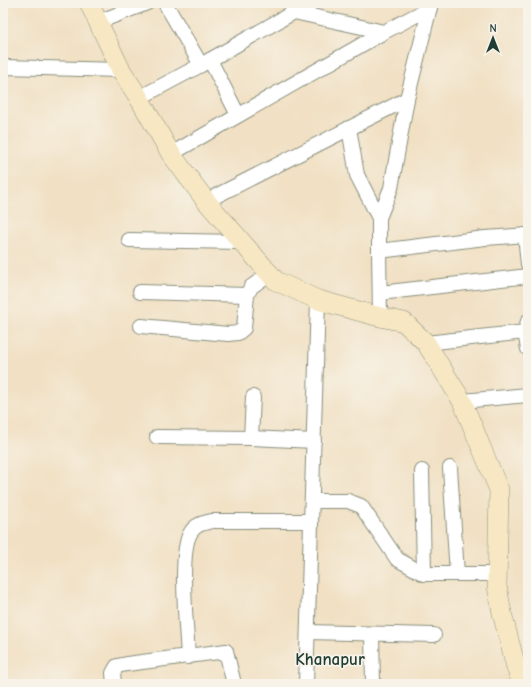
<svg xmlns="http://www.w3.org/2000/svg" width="531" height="687" font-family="'Comic Neue',sans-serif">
  <rect width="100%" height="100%" fill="#f7f3e8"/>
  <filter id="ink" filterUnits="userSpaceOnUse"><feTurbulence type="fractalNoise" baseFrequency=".025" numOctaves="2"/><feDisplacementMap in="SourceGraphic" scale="8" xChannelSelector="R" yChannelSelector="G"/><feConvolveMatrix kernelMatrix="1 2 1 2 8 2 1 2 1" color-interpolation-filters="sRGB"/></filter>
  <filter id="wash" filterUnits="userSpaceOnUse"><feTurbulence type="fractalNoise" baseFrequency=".012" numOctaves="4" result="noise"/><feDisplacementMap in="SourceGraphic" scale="16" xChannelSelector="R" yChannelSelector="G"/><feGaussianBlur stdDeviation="0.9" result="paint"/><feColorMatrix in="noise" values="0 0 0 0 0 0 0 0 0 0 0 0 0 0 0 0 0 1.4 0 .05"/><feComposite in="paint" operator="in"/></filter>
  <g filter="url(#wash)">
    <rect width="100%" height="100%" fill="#f1e0c3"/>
  </g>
  <g filter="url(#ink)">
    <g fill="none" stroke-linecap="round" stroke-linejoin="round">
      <defs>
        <g id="minor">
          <path d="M165 3 201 65"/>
          <path d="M98 22 147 3"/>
          <path d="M210 60 238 115"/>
          <path d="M3 67 121 70"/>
          <path d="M139 98 201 65 294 12 384 32"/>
          <path d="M349 128 357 175 379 218"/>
          <path d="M171 154 384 32 430 8"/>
          <path d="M206 201 407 99"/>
          <path d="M525 235 528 264"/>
          <path d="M129 240 242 242"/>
          <path d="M379 251V218L391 188 407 99 431 3"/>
          <path d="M140 292 247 295"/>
          <path d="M380 293 528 276"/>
          <path d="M380 317 379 251 485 238 528 235"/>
          <path d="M141 326 228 334 238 333 244 328 247 295 251 287 269 274"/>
          <path d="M525 332 528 349"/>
          <path d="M426 343 525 332 528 321"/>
          <path d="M462 401 528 395"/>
          <path d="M157 437 251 438 314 441"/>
          <path d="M251 438 253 397"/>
          <path d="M450 468 457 574"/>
          <path d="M422 471 424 574"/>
          <path d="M312 501H348L361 506 397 559 424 574H498"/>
          <path d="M308 632 434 635"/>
          <path d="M372 634 373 684"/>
          <path d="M188 657C187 631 178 551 191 532 196 524 204 523 212 521H311"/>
          <path d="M516 667 528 666"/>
          <path d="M114 684 113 673 117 666 127 664 226 651 234 684"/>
          <path d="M306 684 318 300"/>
        </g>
        <path id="secondary" d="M89 3 121 70 139 98 171 154 206 201 276 281 318 300 380 317 404 322 426 343 462 401 499 490 497 586 502 613 516 667 522 684"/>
      </defs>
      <use href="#minor" stroke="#888e7c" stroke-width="16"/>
      <use href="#secondary" stroke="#888e7c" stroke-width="20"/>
      <use href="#minor" stroke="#fff" stroke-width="14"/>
      <use href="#secondary" stroke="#f7e8c3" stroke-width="19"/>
    </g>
  </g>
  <g text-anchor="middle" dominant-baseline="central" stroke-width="3.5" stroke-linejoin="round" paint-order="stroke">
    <g font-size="17" font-weight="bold" fill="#1f3d34" stroke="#f7f3e8">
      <text x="330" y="659">Khanapur</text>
    </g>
  </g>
  <rect width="531" height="687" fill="none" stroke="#f7f3e8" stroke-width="16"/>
  <g transform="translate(493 38)" stroke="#f7f3e8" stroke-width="3" paint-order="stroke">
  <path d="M0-3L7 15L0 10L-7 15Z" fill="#1f3d34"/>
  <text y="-6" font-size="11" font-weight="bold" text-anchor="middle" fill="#1f3d34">N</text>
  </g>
</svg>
